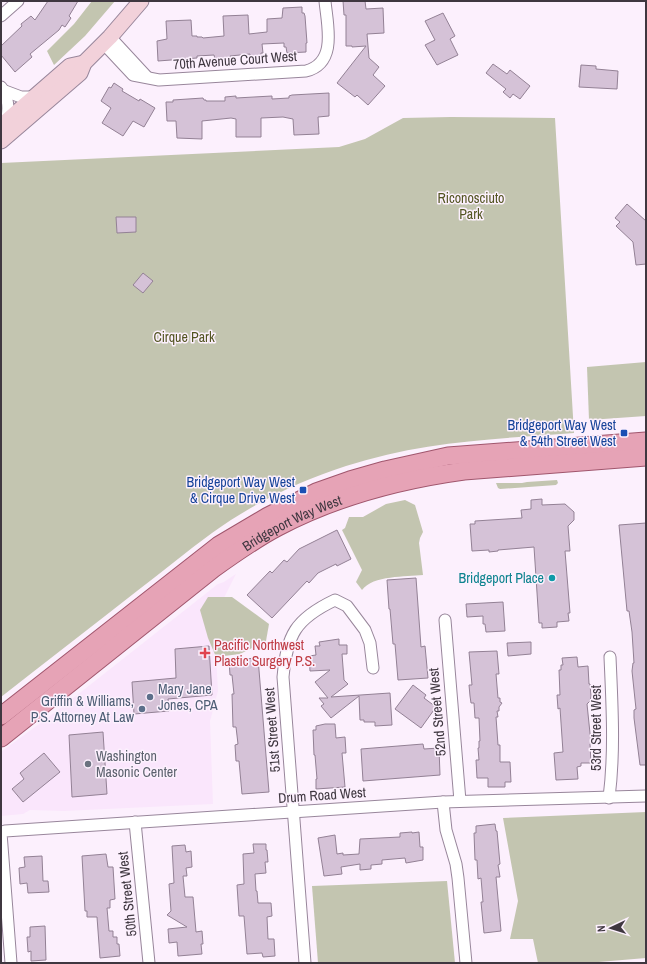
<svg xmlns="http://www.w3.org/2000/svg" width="647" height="964" font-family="'Archivo Narrow',sans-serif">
  <rect width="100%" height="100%" fill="#fcf0fd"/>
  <path fill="#fae6fc" d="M236 574 224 598 215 637 218 691 210 721 213 804 64 811 30 810 23 814 1 816V752L57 711 218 584 224 582Z"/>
  <g fill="#c3c5b0">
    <path d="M92 1H115L85 36 54 65 47 51 74 24Z"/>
    <path d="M451 117 555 118 574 433C496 439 422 441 346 466 299 481 252 504 212 533 187 551 162 572 137 591 92 626 46 662 1 697V163L339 147 365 139 403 118Z"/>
    <path d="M646 362V416L589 420 587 367Z"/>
    <path d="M557 480 558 483 556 485 500 489 498 488 496 483H522L527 482Z"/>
    <path d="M405 500 415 505 423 532 420 538 419 543 423 575C406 577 373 575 362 590L356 582 362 570 342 530 345 528 349 517H363L386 504Z"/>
    <path d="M208 597H232L269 624 266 641 240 654 216 657 208 638 200 610Z"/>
    <path d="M646 812V958L587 963H538L533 939H510L518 901 503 818Z"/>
    <path d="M447 881 455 963H318L312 886Z"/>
  </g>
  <g fill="#d5c2d7" stroke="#938195">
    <path d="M48 1H78L69 16 71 18 65 27 62 25 59 30 30 54 32 57 15 72 1 55V46L22 26 21 24 31 16 35 20Z"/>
    <path d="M343 1H365L366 9 383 8 384 33 367 34 369 58 379 67 373 75 385 86 368 105 357 95 355 97 337 83 366 46 352 47V46H346V15H344Z"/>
    <path d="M302 7V13H304L305 16 307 43H306V52L287 53 286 47H284V43L262 44 263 53H261V56L250 57V54L230 56V58L215 59 214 55 197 56V58L158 61 157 41 167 39 166 21 191 20 192 36H197V37H202L203 38 224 36 223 16 248 15 249 34 267 32V19L282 18 283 8Z"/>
    <path d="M443 13 455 36 450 39 458 55 437 65 425 45 435 40 425 21Z"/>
    <path d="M493 64 507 74 510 70 530 86 520 99 513 94 510 98 503 92 506 89 486 73Z"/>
    <path d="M581 65 596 66V69L618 71 617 89 579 87Z"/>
    <path d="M114 83 123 89 122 91 139 101 140 99 155 108 144 127 133 121 123 136 102 123 111 108 101 101 109 87 111 88Z"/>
    <path d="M329 93V116L318 117 319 134 294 135 293 119 283 117 261 118V137H236V119L231 118 202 121V139L177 138 176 121H167L166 102H173V100L203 98 204 100H206V101H225V97L236 96V98L272 96V99L289 98V96L292 95Z"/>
    <path d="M627 204 646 221V264L636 265 633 242 616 226 620 222 615 218Z"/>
    <path d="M116 217H136V232L117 233Z"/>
    <path d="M143 273 153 281 143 293 133 285Z"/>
    <path d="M542 499V505L565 504 574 512V520L568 526 570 551H565L570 613H568L569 621 557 622V627L542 628V623H539L534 547 498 550V551L489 552V550L472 551 470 524H475V521L522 518 521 510 531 509V500Z"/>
    <path d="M646 523V765H640L634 718V710L636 709 632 671 633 663H634L632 632 629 611H627L619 525Z"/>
    <path d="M337 530 351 559 337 566 336 564 318 573 309 583 307 581 272 618 247 595 270 571 272 573 284 560 287 562 299 549Z"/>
    <path d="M416 578 421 647 425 646 428 678 398 680 395 644H393L390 609H389L387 580Z"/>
    <path d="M503 602 505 631 486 632 485 624H483V616L467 617 466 604Z"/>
    <path d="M339 639V645H347V654H342L344 680 348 684 331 697 390 693 392 725 375 726V722H364V720H360L359 696 331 718 321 706 324 704 319 698H328L315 682 330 670 310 671 309 656 316 655 315 646H320L319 642Z"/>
    <path d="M531 642V654L508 656 507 643Z"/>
    <path d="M209 646 212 695 168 699 169 711 134 714 132 682 176 678 175 649Z"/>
    <path d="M497 651 499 674H496L498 698H500V702L502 703 499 707V711H497L498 717H496L498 745H500V762H510L511 782H505V787H488V778H477L476 760H479L478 748H479V741H480L479 718H475L474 703H471L470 696 469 685H472L469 652Z"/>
    <path d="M577 657 578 667 588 666 589 684H590L591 696 590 701 587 704 591 743 590 744 591 763H581V766L577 767 578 779 556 780 554 753 563 752 560 708 558 709 557 695H560L559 670H561V665H563L562 658Z"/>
    <path d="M258 658 269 792 242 794 239 761H236L235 745 238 744 236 727H233L232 694H234L232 675H230L229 660Z"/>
    <path d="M413 685 426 695 424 698 436 707 421 728 395 709Z"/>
    <path d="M325 724H335L336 738 345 737 346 753H342L345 787 316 789V779H317L315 755H314L313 730H316V726Z"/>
    <path d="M103 732 107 794 72 797 69 735Z"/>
    <path d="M423 744 424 749 439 748 440 775 363 781 361 749Z"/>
    <path d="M44 753 60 772 23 802 12 789 24 779 20 773Z"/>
    <path d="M495 824 496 831H497L500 864 498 865 500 877H496L501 931 484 933 481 902H483L481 878 478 879 477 860H475L474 833H476V826Z"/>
    <path d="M412 832V833L419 832 420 847H423V860L406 863 405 858 382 860V864L371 865V869L360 870V864L341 867 342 874 324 876 318 838 335 835 337 854 343 853V855L359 854 360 839 400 837V833Z"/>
    <path d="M253 844H266V850H267L268 862H265L266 873 255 874 256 891H257L258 903H271L272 916 267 917 268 939H274L275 956 263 957 262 953 247 954 244 916H239L237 885 244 884 243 854 254 853Z"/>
    <path d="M185 845 186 852 191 851 192 867 186 868 187 876H183L185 897H193L196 932 202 931 203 944H201L202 954 178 956 177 942 169 943 168 929 187 927 167 915 171 911 169 884 174 883 172 846Z"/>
    <path d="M106 854 108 867H113L115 899 110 900V908H107L109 931H113V937H117V944H119L120 956 100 958 97 917H87V911H85L82 856Z"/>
    <path d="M42 856 43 881H48L49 892 28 893 27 883 20 884 19 868 25 867 24 857Z"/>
    <path d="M45 926 46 960 31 961V951L28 952 27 937H30V927Z"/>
  </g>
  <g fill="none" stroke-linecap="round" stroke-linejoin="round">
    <defs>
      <g id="minor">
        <path d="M1 16 18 1"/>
        <path d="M110 37 147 77"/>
        <path d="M104 44 133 75 159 80 306 71C338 63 327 24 325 1"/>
        <path d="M1 87C9 96 9 111 6 122"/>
        <path d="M5 91 21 97H36"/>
        <path d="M445 620 460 801"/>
        <path d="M609 798C615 751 612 704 610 657"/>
        <path d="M443 802 446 830 456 864 458 878 466 963"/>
        <path d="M135 822 149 963"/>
        <path d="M11 963 1 833 5 831 443 802 646 796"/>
        <path d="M305 963 283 677C287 635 295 619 335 600L347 606 365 630 370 643 373 668"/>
      </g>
      <g id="secondary">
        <path d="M1 126 70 66 84 63"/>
        <path d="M1 141 80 73 84 63 110 37 141 1"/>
      </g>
      <g id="primary">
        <path d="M1 716 219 545 268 516 316 492 350 480 385 470 448 456 646 441"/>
        <path id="s1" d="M1 738 213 569C234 554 255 539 278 527 337 496 398 480 464 471L646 457"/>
      </g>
    </defs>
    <use href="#minor" stroke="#98869b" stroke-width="13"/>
    <use href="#secondary" stroke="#98869b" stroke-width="17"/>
    <use href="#primary" stroke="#a0566d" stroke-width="19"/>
    <use href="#minor" stroke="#fff" stroke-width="11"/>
    <use href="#secondary" stroke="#f2d1da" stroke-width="15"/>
    <use href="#primary" stroke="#e6a3b6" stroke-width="17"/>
  </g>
  <g fill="#1a4fb4" stroke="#fcf0fd" stroke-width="1.5">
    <rect x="620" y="429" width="8" height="8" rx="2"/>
    <rect x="299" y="486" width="8" height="8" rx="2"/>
  </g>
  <circle fill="#0f9aa8" stroke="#fcf0fd" stroke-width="1.5" cx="552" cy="578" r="4"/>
  <path fill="#e0444e" stroke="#fcf0fd" stroke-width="1.5" d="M203 647h4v4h4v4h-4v4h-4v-4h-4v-4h4z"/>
  <g fill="#5c6f8a" stroke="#fcf0fd" stroke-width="1.5">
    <circle cx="150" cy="697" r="4"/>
    <circle cx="142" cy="709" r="4"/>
  </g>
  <circle fill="#6b7280" stroke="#fcf0fd" stroke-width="1.5" cx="88" cy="764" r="4"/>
  <g text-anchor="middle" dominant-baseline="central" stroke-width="3" stroke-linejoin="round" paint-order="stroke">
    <g font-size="14" fill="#3f3740" stroke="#fcf0fd">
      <text transform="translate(235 60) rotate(-4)">70th Avenue Court West</text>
      <text stroke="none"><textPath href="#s1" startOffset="363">Bridgeport Way West</textPath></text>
      <text transform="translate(437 712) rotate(-95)">52nd Street West</text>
      <text transform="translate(596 728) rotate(-90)">53rd Street West</text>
      <text transform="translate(272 730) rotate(-94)">51st Street West</text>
      <text transform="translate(322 795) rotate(-4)">Drum Road West</text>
      <text transform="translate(127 894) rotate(-96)">50th Street West</text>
    </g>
    <g font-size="14" fill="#525421" stroke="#fcf0fd">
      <text x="471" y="198">Riconosciuto<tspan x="471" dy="16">Park</tspan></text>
      <text x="184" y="337">Cirque Park</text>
    </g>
    <g font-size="14" fill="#164399" stroke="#fcf0fd" text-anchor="end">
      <text x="616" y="425">Bridgeport Way West<tspan x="616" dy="16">&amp; 54th Street West</tspan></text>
      <text x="295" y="482">Bridgeport Way West<tspan x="295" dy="16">&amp; Cirque Drive West</tspan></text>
    </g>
    <g font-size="14" fill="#0d838f" stroke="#fcf0fd" text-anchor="end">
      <text x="544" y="578">Bridgeport Place</text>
    </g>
    <g font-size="14" fill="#be3a42" stroke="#fcf0fd" text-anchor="start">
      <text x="214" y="645">Pacific Northwest<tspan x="214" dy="16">Plastic Surgery P.S.</tspan></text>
    </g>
    <g font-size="14" fill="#4e5e75" stroke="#fcf0fd" text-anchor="start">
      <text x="158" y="689">Mary Jane<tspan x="158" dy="16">Jones, CPA</tspan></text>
      <text x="134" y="701" text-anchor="end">Griffin &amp; Williams,<tspan x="134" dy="16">P.S. Attorney At Law</tspan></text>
    </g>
    <g font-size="14" fill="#5b616d" stroke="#fcf0fd" text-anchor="start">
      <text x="96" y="756">Washington<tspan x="96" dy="16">Masonic Center</tspan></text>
    </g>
  </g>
  <rect width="647" height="964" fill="none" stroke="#3f3740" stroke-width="4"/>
  <g transform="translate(611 928) rotate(266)" stroke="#fcf0fd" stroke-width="3" paint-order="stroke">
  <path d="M0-3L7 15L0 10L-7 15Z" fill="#3f3740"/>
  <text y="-6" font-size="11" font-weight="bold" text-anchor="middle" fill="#3f3740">N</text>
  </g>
</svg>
